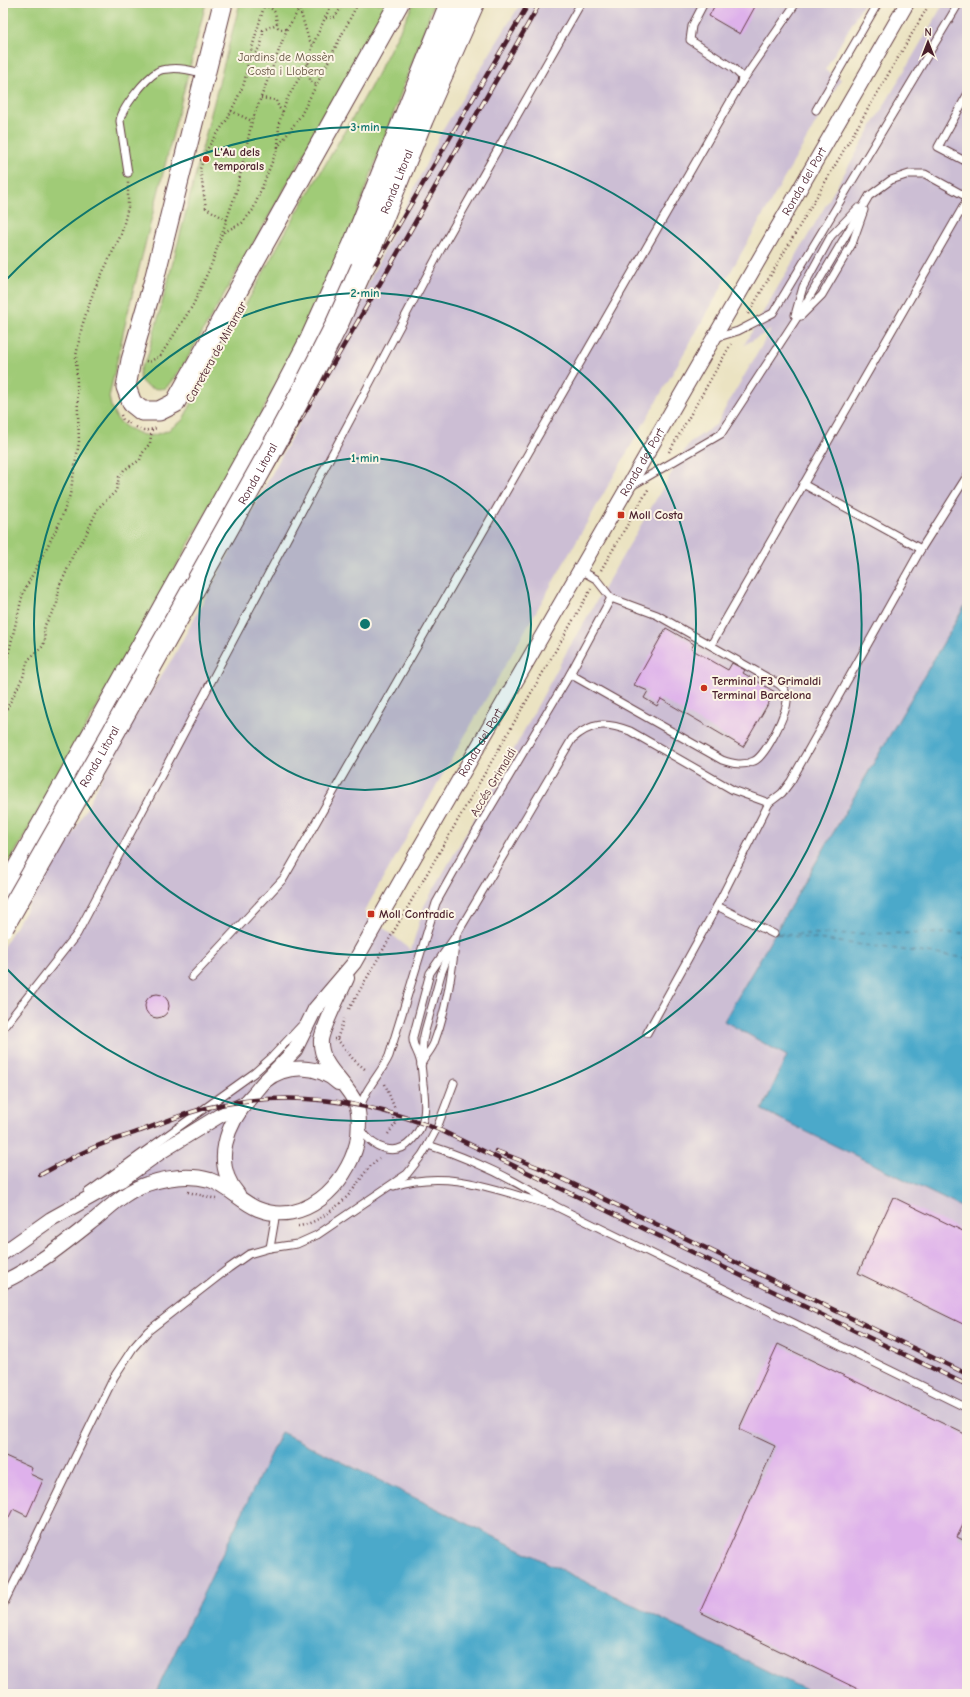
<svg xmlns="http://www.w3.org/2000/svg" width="970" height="1697" font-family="'Comic Neue',sans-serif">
  <rect width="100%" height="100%" fill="#fcf5e5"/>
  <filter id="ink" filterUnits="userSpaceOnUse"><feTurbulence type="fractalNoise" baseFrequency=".025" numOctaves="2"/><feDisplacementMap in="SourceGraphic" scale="8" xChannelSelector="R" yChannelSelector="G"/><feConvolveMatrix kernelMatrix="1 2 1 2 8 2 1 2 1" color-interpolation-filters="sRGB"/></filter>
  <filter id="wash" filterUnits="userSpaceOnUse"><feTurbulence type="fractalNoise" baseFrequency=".012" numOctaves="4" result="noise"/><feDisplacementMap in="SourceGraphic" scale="16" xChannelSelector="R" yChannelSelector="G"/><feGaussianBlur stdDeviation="0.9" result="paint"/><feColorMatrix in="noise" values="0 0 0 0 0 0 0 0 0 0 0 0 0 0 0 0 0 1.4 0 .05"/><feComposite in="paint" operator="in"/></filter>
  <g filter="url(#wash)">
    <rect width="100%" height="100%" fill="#ebe3c2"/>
    <path fill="#ccbed4" d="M521 3H864L825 70 841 79 364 912 411 950 424 906 506 764 566 653 689 443 717 424 727 405 771 330 744 345 944 3H967V602L774 934 787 1056 762 1109 967 1198V1694H814L282 1432 155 1694H3V947L74 832 129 725 174 656 312 399 441 133Z"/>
    <g fill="#a0cb77" stroke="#757551">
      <path d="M5 3H206L127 316 109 397 111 406 117 419 126 427 140 434 150 436 157 434 167 431 182 421 285 233 369 90 414 3H434L354 221 306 326 254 428 3 874V9Z"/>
      <path d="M240 3H388L353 69 183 366 166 388C154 391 136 386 140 370 141 366 145 362 147 358 180 241 208 121 240 3Z"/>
    </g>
    <g fill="#4ba9ca" stroke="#4a647a">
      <path d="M967 602V1210L762 1110 787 1056 724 1021Z"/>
      <path d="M281 1432 814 1694H155Z"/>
    </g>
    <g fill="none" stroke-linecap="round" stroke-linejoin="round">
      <g stroke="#4a566b" stroke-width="1" stroke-dasharray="5 4" stroke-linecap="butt">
        <path d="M776 934 967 958"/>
        <path d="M778 934 967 933"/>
      </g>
    </g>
    <g id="blocks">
      <g fill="#deb1eb">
        <path d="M716 3H757L740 34 709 16Z"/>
        <path d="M666 628 694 644 691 649 728 670 732 663 745 670 743 673 775 692 743 747 661 699 657 706 644 698 648 691 634 685Z"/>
        <circle cx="157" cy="1006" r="12"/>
        <path d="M893 1197 967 1233V1326L858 1273Z"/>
        <path d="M778 1344 967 1435V1517L957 1537 967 1542V1694H868L700 1612 775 1446 739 1429Z"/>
        <path d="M3 1455 32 1468 30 1474 43 1480 27 1516 13 1509 3 1529Z"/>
      </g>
    </g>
  </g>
  <g filter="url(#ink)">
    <use href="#blocks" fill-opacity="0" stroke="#623c42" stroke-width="1"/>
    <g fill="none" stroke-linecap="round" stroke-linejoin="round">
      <defs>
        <g id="lane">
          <path d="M704 3 692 26 690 40 733 68 742 77 741 83"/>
          <path d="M967 95 938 147 967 162"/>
          <path d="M816 110 878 3"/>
          <path d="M128 173 120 121C121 109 146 78 157 72 160 70 165 69 169 69 181 67 193 71 205 74"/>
          <path d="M795 315 803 287 831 236 858 208"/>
          <path d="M801 316 822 295 852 244 864 210"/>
          <path d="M715 338 738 331 773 313 959 3"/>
          <path d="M803 484 921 549"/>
          <path d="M633 485 721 434 800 313 869 196 891 180 909 174H925L967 197"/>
          <path d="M711 645 967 200"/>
          <path d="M570 674 722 760C733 764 743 766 754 761 766 756 789 710 787 697 786 691 782 686 777 683L657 615 611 598 596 579 580 570"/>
          <path d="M717 906 774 934"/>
          <path d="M192 977 284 878 741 83 796 3"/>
          <path d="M3 1028 77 934 441 249 581 3"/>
          <path d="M647 1033 717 906 769 803"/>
          <path d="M422 1059 423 1040 425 1031 441 974 452 946"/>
          <path d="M421 1065C424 1057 431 1051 434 1043 447 1009 452 972 456 937"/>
          <path d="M360 1109C364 1089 381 1074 389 1056L436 903 477 830 570 674 611 598"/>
          <path d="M361 1129C367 1139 374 1146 386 1149 396 1151 404 1149 411 1141 427 1125 426 1105 423 1084 422 1076 422 1067 420 1060 418 1051 412 1046 413 1037L430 973 457 934 572 739C592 722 606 722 630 731L733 790 769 803 782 793 791 781 921 549 967 476"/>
          <path d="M428 1145C476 1160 515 1180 557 1207L967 1408"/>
          <path d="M394 1186C450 1168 497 1191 551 1205"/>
          <path d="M88 1192 254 1073 272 1057 301 1026"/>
          <path d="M270 1248 276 1213"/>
          <path d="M3 1605 114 1377 133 1348 148 1331 229 1268 249 1254 270 1248 297 1244 317 1235 407 1174 422 1155 428 1145 437 1128 454 1083"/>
        </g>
        <g id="street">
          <path id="s1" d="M265 1081 295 1050 315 1009 354 963 400 882 907 3"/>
          <path d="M238 1194C211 1163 227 1123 251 1097 256 1092 260 1086 265 1081 286 1063 319 1065 338 1083"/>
          <path d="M3 1253 51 1219 121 1180 162 1151 219 1116 244 1104"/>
          <path d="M3 1282C37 1266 65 1243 94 1220 110 1207 127 1190 147 1184 168 1177 189 1174 210 1180 228 1186 241 1202 258 1209 304 1227 346 1186 357 1143 359 1132 360 1115 356 1104 347 1082 319 1066 321 1040 323 1026 341 992 347 978"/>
        </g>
        <path id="secondary" d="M223 3 154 280 131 360 126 387 132 403 142 411H159L175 403 399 3"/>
        <g id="highway">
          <path id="s2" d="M362 268 422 119 473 3"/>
          <path d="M3 896 276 407 311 340 354 245 451 3"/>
        </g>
      </defs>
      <use href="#lane" stroke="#623c42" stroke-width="9"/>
      <use href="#street" stroke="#623c42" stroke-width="16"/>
      <use href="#secondary" stroke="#623c42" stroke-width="21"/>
      <use href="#highway" stroke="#623c42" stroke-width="24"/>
      <g stroke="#623c42" stroke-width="2.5" stroke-dasharray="1 3" stroke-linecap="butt">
        <path d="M264 5C279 11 274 14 278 27L281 29H287"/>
        <path d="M300 10 309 40 313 44"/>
        <path d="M326 18 335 17 344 3"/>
        <path d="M249 58C260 51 263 42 263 30L277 24"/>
        <path d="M308 63 310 66V81L316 84"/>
        <path d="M261 98 276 100 279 108 283 112"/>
        <path d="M231 111 252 121"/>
        <path d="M278 147 279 123 287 99 308 63 313 44 332 3"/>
        <path d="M200 160H203L207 149 228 118 244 84 249 58 265 3"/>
        <path d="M203 160 200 169 206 208 227 220"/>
        <path d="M224 232 242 223 253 210 278 147 301 115 358 3"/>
        <path d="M748 314 930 3"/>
        <path d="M146 361 149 362 160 356 172 338 193 305 212 263 237 189 252 121 287 29 303 3"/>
        <path d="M121 415 123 420 131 424"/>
        <path d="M136 427 144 431 157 428"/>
        <path d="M669 452 731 344"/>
        <path d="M601 570 649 488"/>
        <path d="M3 676 23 593 59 524 70 495 79 442 76 356 82 326 94 290 121 235 128 207V182"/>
        <path d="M3 716 23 677 28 660 42 647 45 641 44 630 45 625 57 604 59 586 65 575 74 552 85 537 98 508 116 491 119 477 124 470 140 460 142 454 150 443 152 429"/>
        <path d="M349 1009 591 589"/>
        <path d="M334 1039H337L344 1019"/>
        <path d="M337 1039 353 1059 366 1070"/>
        <path d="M385 1084 395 1109"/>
        <path d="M388 1134 397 1122 393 1119 394 1116"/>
        <path d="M188 1192 216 1199"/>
        <path d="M298 1226C315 1225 341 1205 352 1191 362 1178 365 1170 379 1158"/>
      </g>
      <use href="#lane" stroke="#fff" stroke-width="7"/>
      <use href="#street" stroke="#fff" stroke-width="14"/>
      <use href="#secondary" stroke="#fff" stroke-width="19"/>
      <use href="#highway" stroke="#fff" stroke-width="22"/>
      <defs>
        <g id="rail">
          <path d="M3 912 102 739 181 596 529 3"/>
          <path d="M3 934 62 836 257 494 389 268 540 3"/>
          <path d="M496 1151 540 1168 967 1374"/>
          <path d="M40 1175C55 1167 70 1158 86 1151 102 1143 120 1138 137 1132 160 1124 182 1114 206 1108 287 1089 365 1099 442 1131L967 1385"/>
        </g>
      </defs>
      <use href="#rail" stroke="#4a1f2b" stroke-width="4.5"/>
      <use href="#rail" stroke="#fcf5e5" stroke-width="3" stroke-dasharray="9" stroke-linecap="butt"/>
      <defs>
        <g id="highway-bridge">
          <path id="s3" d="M3 926 113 733 270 452 304 389 336 326 362 268"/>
        </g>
      </defs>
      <use href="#highway-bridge" stroke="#623c42" stroke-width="24" stroke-linecap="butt"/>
      <use href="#highway-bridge" stroke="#fff" stroke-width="22"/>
    </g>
  </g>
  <circle cx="365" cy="624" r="166" fill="#0f766e" fill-opacity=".12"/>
  <g fill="none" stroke="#0f766e" stroke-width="2">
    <circle cx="365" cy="624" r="166"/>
    <circle cx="365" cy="624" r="331"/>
    <path d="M4 282A497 497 0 1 1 4 966"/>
  </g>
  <g fill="#c8321e" stroke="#fcf5e5" stroke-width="1.5">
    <circle cx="206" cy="159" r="4"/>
    <rect x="617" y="511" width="8" height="8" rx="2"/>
    <circle cx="704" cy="688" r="4"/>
    <rect x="367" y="910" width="8" height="8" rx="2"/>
  </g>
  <g text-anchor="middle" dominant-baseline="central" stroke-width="4" stroke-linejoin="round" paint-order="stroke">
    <g font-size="12" fill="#645342" stroke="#fcf5e5">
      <text x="286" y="57">Jardins de Mossèn<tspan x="286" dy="14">Costa i Llobera</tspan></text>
    </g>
    <g font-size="12" font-weight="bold" fill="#4a1f2b" stroke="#fcf5e5" text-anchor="start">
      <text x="214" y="152">L'Au dels<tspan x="214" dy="14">temporals</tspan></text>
      <text x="629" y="515">Moll Costa</text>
      <text x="712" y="681">Terminal F3 Grimaldi<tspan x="712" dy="14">Terminal Barcelona</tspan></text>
      <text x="379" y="914">Moll Contradic</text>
    </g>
    <g font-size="12" fill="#4a1f2b" stroke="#fcf5e5">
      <text stroke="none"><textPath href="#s1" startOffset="1051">Ronda del Port</textPath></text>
      <text stroke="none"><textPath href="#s2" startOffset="93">Ronda Litoral</textPath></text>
      <text transform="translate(216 352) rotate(-61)">Carretera de Miramar</text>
      <text stroke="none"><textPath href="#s1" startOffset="727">Ronda del Port</textPath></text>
      <text stroke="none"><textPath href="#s3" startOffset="519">Ronda Litoral</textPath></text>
      <text stroke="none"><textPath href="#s1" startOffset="403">Ronda del Port</textPath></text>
      <text stroke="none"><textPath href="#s3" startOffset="195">Ronda Litoral</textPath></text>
      <text transform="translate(493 782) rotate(-59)">Accés Grimaldi</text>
    </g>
  </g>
  <circle cx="365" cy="624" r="6" fill="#0f766e" stroke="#fcf5e5" stroke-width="2"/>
  <g font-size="12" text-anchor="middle" font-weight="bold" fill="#0f766e" stroke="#fcf5e5" stroke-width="4" stroke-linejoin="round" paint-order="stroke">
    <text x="365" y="131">3 min</text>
    <text x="365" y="297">2 min</text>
    <text x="365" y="462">1 min</text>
  </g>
  <rect width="970" height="1697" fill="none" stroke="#fcf5e5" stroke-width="16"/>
  <g transform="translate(928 42)" stroke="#fcf5e5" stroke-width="3" paint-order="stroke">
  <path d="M0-3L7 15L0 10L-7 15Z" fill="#4a1f2b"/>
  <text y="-6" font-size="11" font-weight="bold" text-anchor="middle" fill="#4a1f2b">N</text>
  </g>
</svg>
